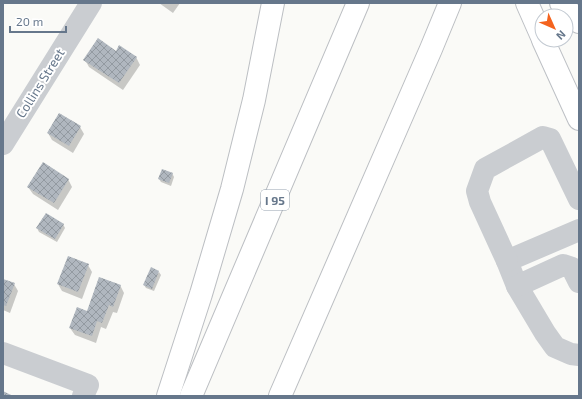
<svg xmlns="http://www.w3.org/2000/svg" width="582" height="399" font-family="'Exo 2',sans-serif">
  <defs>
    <pattern id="building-cross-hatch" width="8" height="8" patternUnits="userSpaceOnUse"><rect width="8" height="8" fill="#b0b7bf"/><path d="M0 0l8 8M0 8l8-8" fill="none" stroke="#939aa1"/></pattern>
  </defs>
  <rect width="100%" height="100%" fill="#fafaf7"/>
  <g fill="#0003">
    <path d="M159 3H180L173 13Z"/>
    <path d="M116 52 136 57 140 65 123 90 89 67 85 60Z"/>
    <path d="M80 127 84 134 73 153 52 140 48 133Z"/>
    <path d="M172 173 174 177 171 186 161 182 159 179Z"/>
    <path d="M68 179 72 187 58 210 33 194 28 187Z"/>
    <path d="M63 224 65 228 57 242 39 232 37 228Z"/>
    <path d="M88 265 92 272 82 299 62 291 58 284Z"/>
    <path d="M159 272 161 275 154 291 146 288 144 285Z"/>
    <path d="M3 280 14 284 18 291 10 313 3 310Z"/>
    <path d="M120 285 124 293 117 313 113 312 106 329 101 327 96 343 75 335 70 328Z"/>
  </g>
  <g fill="url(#building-cross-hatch)">
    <path d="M98 38 116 51 119 45 137 57 119 83 83 60Z"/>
    <path d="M59 113 81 126 69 146 47 133Z"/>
    <path d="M43 162 69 179 54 203 27 187Z"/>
    <path d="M162 169 173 173 169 183 158 179Z"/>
    <path d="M46 213 64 224 55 239 36 228Z"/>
    <path d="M68 256 89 264 78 292 57 284Z"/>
    <path d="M151 267 159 271 152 289 143 285Z"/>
    <path d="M99 277 121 285 113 307 109 305 102 323 97 321 92 336 69 328 77 307 87 311Z"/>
    <path d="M3 279 15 283 6 306 3 305Z"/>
    <path d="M3 391 13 396H3Z"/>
  </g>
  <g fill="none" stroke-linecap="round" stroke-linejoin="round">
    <defs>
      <g id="major">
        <path d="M527 3 542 37"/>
        <path d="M543 40 579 119"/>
      </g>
      <g id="highway">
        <path d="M561 3 579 22"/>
        <path d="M168 396 201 294 232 189 254 100 273 3"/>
        <path d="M191 396 358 3"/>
        <path d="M280 396 431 49 450 3"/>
      </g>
    </defs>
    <use href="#major" stroke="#bdc0c5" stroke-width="24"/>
    <use href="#highway" stroke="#bcbfc3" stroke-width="24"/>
    <g stroke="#cacdd1" stroke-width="22">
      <path d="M3 144 91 3"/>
      <path d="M579 230 507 261 517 286 545 333 555 347 571 354 579 355"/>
      <path d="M507 261 480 202 477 191 485 169 543 137 550 139 579 199"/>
      <path d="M517 286 563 265 572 268 579 282"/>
      <path d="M3 353 88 385 83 396"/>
    </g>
    <use href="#major" stroke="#fff" stroke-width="22"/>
    <use href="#highway" stroke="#fff" stroke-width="22"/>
  </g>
  <g text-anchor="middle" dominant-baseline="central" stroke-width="4" stroke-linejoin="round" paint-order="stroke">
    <rect fill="#fff" stroke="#94a0ae" stroke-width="1" x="261" y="190" width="28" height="20" rx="3"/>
    <g font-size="12" font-weight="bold" fill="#66778b">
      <text x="275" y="200">I 95</text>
    </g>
    <g font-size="13" fill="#66778b" stroke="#fff">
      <text transform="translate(40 83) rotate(-58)">Collins Street</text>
    </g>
  </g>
  <rect width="582" height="399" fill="none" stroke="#66778b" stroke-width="8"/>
  <g transform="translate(554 28) rotate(135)"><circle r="19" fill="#ffffff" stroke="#c2c9d1"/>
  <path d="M0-3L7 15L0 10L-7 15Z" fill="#f4631e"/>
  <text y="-6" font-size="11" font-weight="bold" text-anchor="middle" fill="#66778b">N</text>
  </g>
  <path d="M10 26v6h56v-6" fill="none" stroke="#66778b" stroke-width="2"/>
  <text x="16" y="26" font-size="12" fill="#66778b" stroke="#ffffff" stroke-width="3" paint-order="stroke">20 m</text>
</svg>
